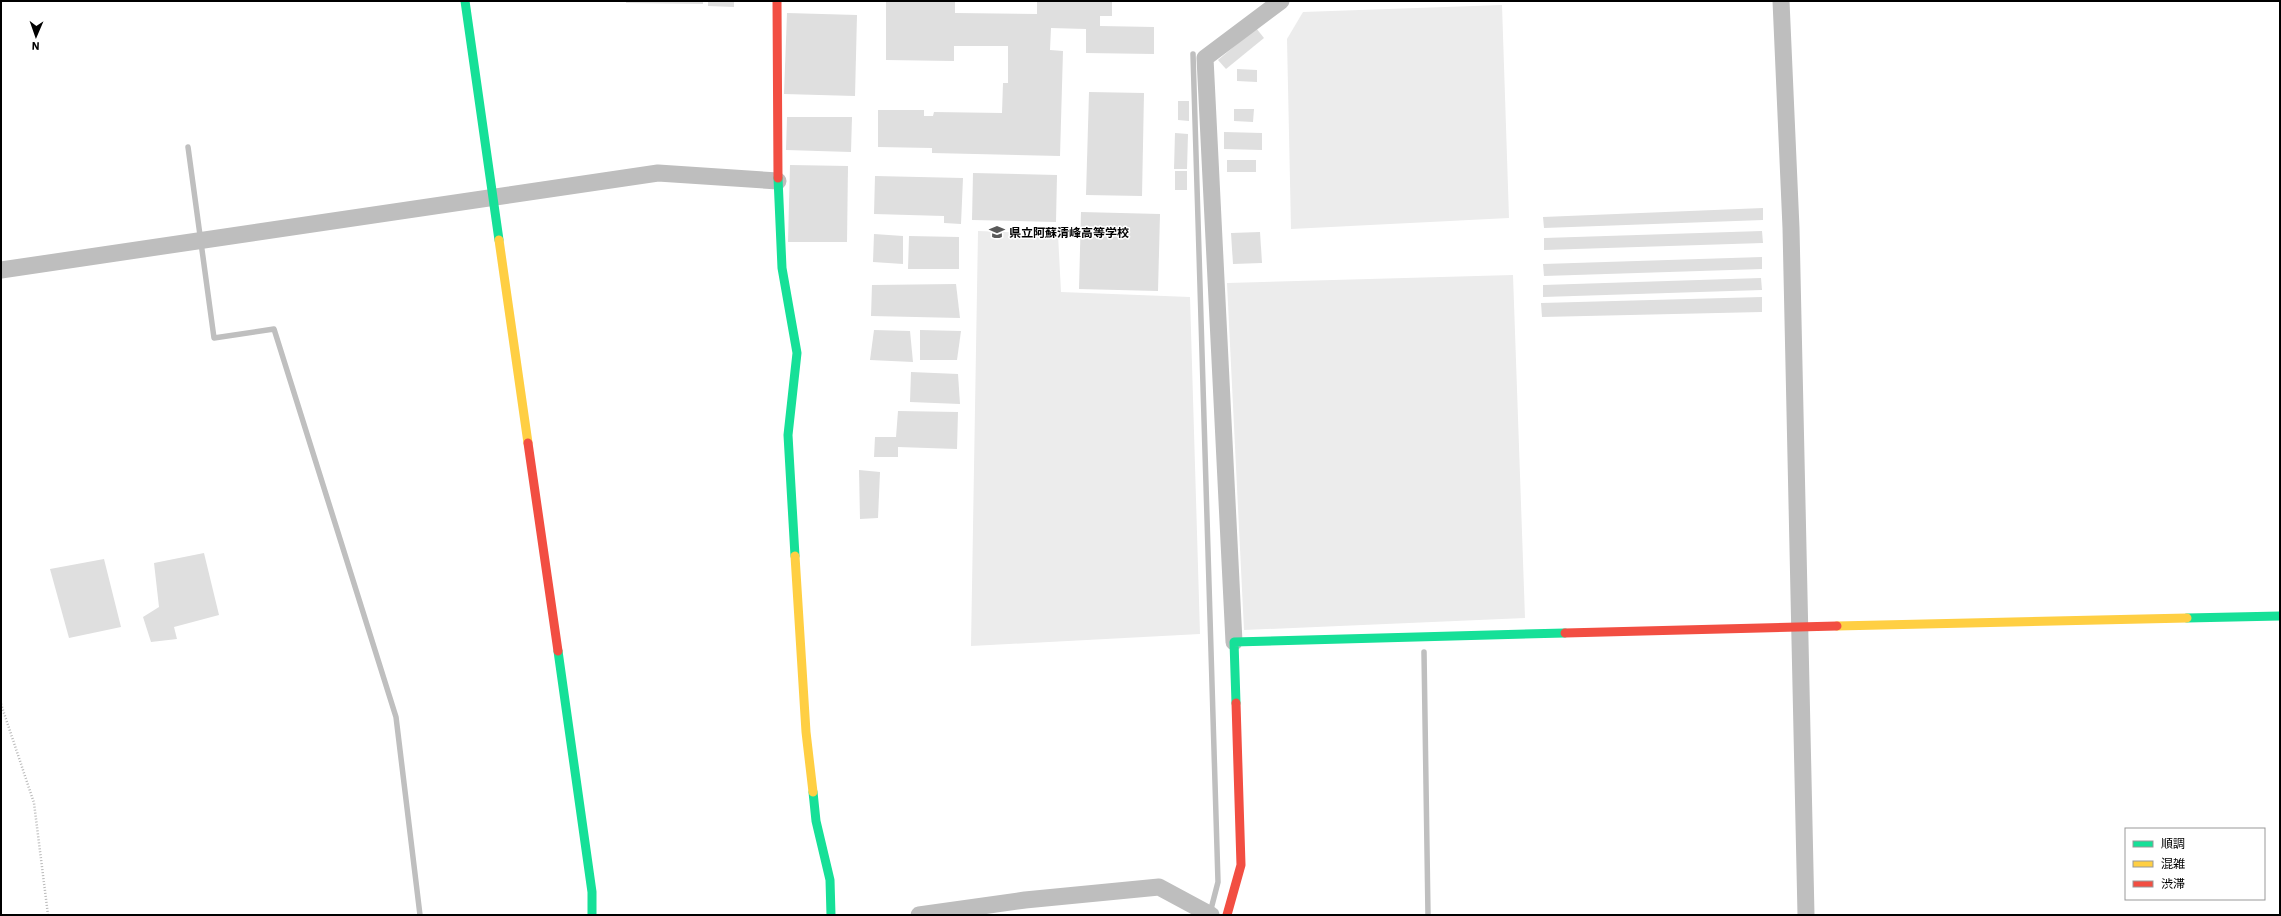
<svg xmlns="http://www.w3.org/2000/svg" width="2281" height="916" font-family="'IBM Plex Sans','Noto Sans JP',sans-serif">
  <rect width="100%" height="100%" fill="#fff"/>
  <g fill="#ececec">
    <path d="M1502 5 1509 218 1291 229 1287 39 1303 12Z"/>
    <path d="M978 231 1058 234 1061 292 1190 297 1200 634 971 646Z"/>
    <path d="M1513 275 1525 618 1244 630 1227 283Z"/>
  </g>
  <g fill="none" stroke-linecap="round" stroke-linejoin="round">
    <g stroke="#bfbfbf" stroke-width="5.5">
      <path d="M1193 54 1218 882 1210 913"/>
      <path d="M188 147 214 338 274 329 396 717 420 915"/>
      <path d="M1424 652 1428 915"/>
    </g>
  </g>
  <g fill="#dfdfdf">
    <path d="M626 1H703V4L626 3Z"/>
    <path d="M708 1H734V7L708 6Z"/>
    <path d="M886 1H955V13L1037 14V1H1112V16H1100V26L1154 27V54L1086 53V29L1051 28 1050 50 1063 51 1060 156 932 153V148L878 147V110H924V116H933L934 112 1002 113 1003 83H1008V46H954V61L886 60Z"/>
    <path d="M787 13 857 15 855 96 784 94Z"/>
    <path d="M1256 28 1264 38 1226 69 1218 60Z"/>
    <path d="M1237 69 1257 70V82L1237 81Z"/>
    <path d="M1089 92 1144 93 1142 196 1086 195Z"/>
    <path d="M1178 101H1189V121L1178 120Z"/>
    <path d="M1234 109H1254L1253 122 1234 121Z"/>
    <path d="M787 117H852L851 152 786 150Z"/>
    <path d="M1224 132 1262 133V150L1224 149Z"/>
    <path d="M1175 133 1188 134 1187 169H1174Z"/>
    <rect x="1227" y="160" width="29" height="12"/>
    <path d="M790 165 848 166 847 242H788Z"/>
    <rect x="1175" y="171" width="12" height="19"/>
    <path d="M973 173 1057 175 1056 222 972 220Z"/>
    <path d="M875 176 963 178 961 224 944 223V216L874 214Z"/>
    <path d="M1763 208V220L1544 228 1543 217Z"/>
    <path d="M1081 212 1160 214 1158 291 1079 289Z"/>
    <path d="M1762 231 1763 243 1544 250V238Z"/>
    <path d="M1260 232 1262 263 1233 264 1231 233Z"/>
    <path d="M874 234 903 236V264L873 262Z"/>
    <path d="M909 236 959 237V269H908Z"/>
    <path d="M1762 257V269L1544 276 1543 264Z"/>
    <path d="M1761 278 1762 290 1543 297V285Z"/>
    <path d="M956 284 960 318 871 316 872 285Z"/>
    <path d="M1762 297V312L1542 317 1541 303Z"/>
    <path d="M874 330 910 331 913 362 870 360Z"/>
    <path d="M920 330 961 331 957 360H920Z"/>
    <path d="M911 372 958 374 960 404 910 402Z"/>
    <path d="M898 411 958 412 957 449 898 447V457H874L875 437H896Z"/>
    <path d="M859 470 880 472 878 518 860 519Z"/>
    <path d="M204 553 219 615 174 627 177 639 151 642 143 617 159 607 154 563Z"/>
    <path d="M104 559 121 627 69 638 50 569Z"/>
  </g>
  <g fill="none" stroke-linecap="round" stroke-linejoin="round">
    <path stroke="#b9b9b9" stroke-width="2.5" stroke-dasharray="1 2" stroke-linecap="butt" d="M1 704 34 803 48 915"/>
    <g stroke="#bebebe" stroke-width="17">
      <path d="M1781 1 1791 228 1806 915"/>
      <path d="M1 270 658 173 778 181"/>
      <path d="M1234 642 1205 58 1281 1"/>
      <path d="M919 915 1025 900 1159 887 1211 915"/>
    </g>
    <g stroke="#16e098" stroke-width="9">
      <path d="M465 1 499 240"/>
      <path d="M778 178 782 268 797 353 788 435 795 556"/>
      <path d="M2187 618 2280 616"/>
      <path d="M558 651 592 892V915"/>
      <path d="M1236 703 1234 642 1565 633"/>
      <path d="M813 792 816 821 830 880 831 915"/>
    </g>
    <g stroke="#ffcf43" stroke-width="9">
      <path d="M499 240 528 443"/>
      <path d="M795 556 806 732 813 792"/>
      <path d="M1837 626 2187 618"/>
    </g>
    <g stroke="#f24e42" stroke-width="9">
      <path d="M777 1 778 178"/>
      <path d="M528 443 558 651"/>
      <path d="M1565 633 1837 626"/>
      <path d="M1227 915 1241 865 1236 703"/>
    </g>
  </g>
  <defs>
    <symbol id="school-bare" viewBox="-9 -9 18 18"><path d="M0-5L7-2L0 1L-7-2ZM-4 1L0 2.5L4 1V4Q0 6-4 4Z" fill="#595959" stroke="#fff" stroke-width="2.5" paint-order="stroke"/></symbol>
  </defs>
  <g fill-rule="evenodd">
    <use href="#school-bare" x="986" y="221" width="22" height="22"/>
  </g>
  <g text-anchor="middle" dominant-baseline="central" stroke-width="3" stroke-linejoin="round" paint-order="stroke">
    <g font-size="12" font-weight="bold" fill="#000" stroke="#fff" text-anchor="start">
      <text x="1009" y="232">県立阿蘇清峰高等学校</text>
    </g>
  </g>
  <rect width="2281" height="916" fill="none" stroke="#000000" stroke-width="4"/>
  <rect x="2125" y="828" width="140" height="72" fill="#ffffff" stroke="#999999"/>
  <rect x="2133" y="841" width="20" height="6" fill="#16e098" stroke="#999999"/>
  <text x="2161" y="848" font-size="12" fill="#000000">順調</text>
  <rect x="2133" y="861" width="20" height="6" fill="#ffcf43" stroke="#999999"/>
  <text x="2161" y="868" font-size="12" fill="#000000">混雑</text>
  <rect x="2133" y="881" width="20" height="6" fill="#f24e42" stroke="#999999"/>
  <text x="2161" y="888" font-size="12" fill="#000000">渋滞</text>
  <g transform="translate(36 36) rotate(182)" stroke="#ffffff" stroke-width="3" paint-order="stroke">
  <path d="M0-3L7 15L0 10L-7 15Z" fill="#000000"/>
  <text y="-6" font-size="11" font-weight="bold" text-anchor="middle" fill="#000000">N</text>
  </g>
</svg>
